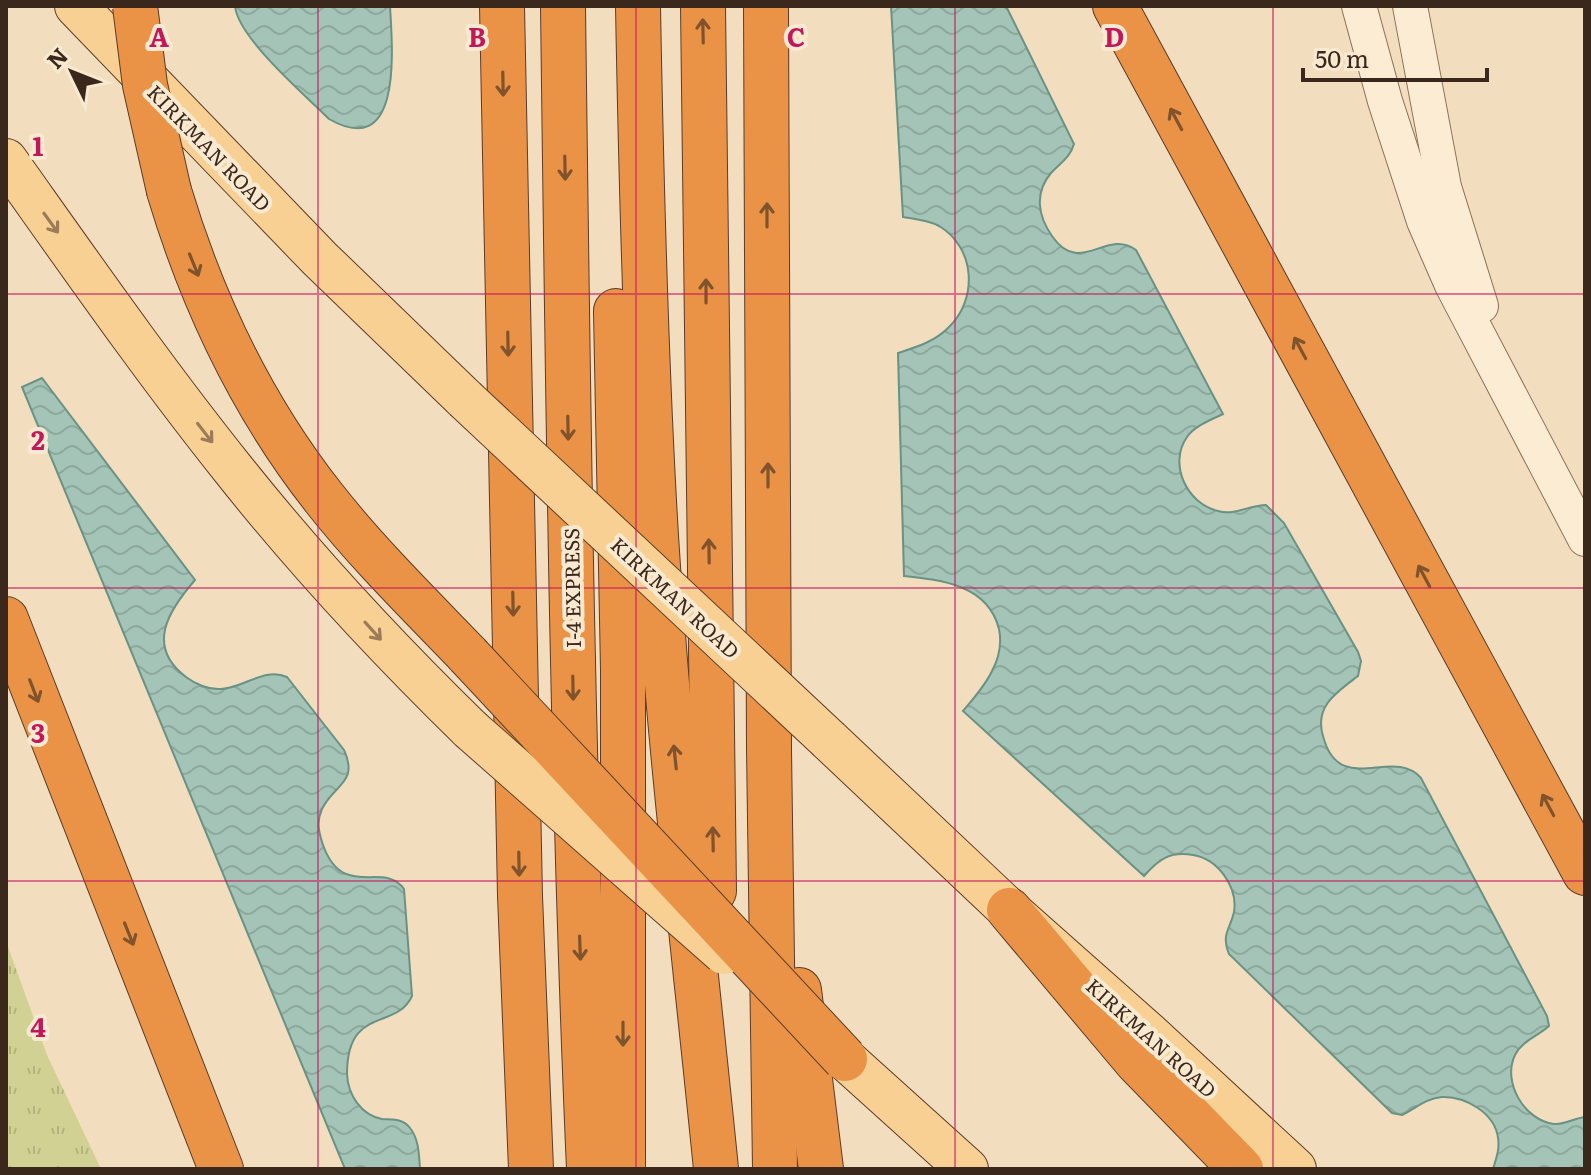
<svg xmlns="http://www.w3.org/2000/svg" width="1591" height="1175" font-family="Literata,serif">
  <defs>
    <pattern id="park-tufts" width="24" height="20" patternUnits="userSpaceOnUse" patternTransform="scale(2)"><rect width="24" height="20" fill="#d0d192"/><path d="M3 7l-1-3M5 7V3M7 7l1-3M15 17l-1-3M17 17v-4M19 17l1-3" fill="none" stroke="#b4b37d"/></pattern>
    <pattern id="water-waves" width="16" height="10" patternUnits="userSpaceOnUse" patternTransform="scale(2)"><rect width="16" height="10" fill="#a3c4b7"/><path d="M0 5q4-4 8 0t8 0" fill="none" stroke="#8da89d"/></pattern>
  </defs>
  <rect width="100%" height="100%" fill="#f2debf"/>
  <path fill="url(#park-tufts)" d="M6 941 47 1055 101 1169H6Z"/>
  <g fill="url(#water-waves)" stroke="#699284" stroke-width="2">
    <path d="M235 6H390C392 44 404 162 329 119 305 95 238 38 235 6Z"/>
    <path d="M891 6H1006L1074 144C1070 158 1060 163 1051 173 1034 193 1038 216 1052 236 1080 277 1106 228 1136 250L1223 414C1211 420 1194 426 1187 437 1168 464 1187 504 1218 511 1234 516 1250 505 1266 505L1284 523 1358 652 1361 661 1358 676C1337 692 1314 706 1323 736 1339 798 1393 746 1421 778L1547 1016 1549 1026C1538 1036 1522 1041 1515 1055 1502 1082 1524 1120 1554 1124 1565 1125 1574 1118 1585 1117V1169H1493C1496 1159 1500 1149 1498 1138 1495 1113 1465 1096 1442 1097 1426 1098 1415 1109 1402 1115L1392 1113 1229 954C1221 934 1230 930 1234 912 1238 887 1218 859 1193 855 1170 851 1159 859 1144 876L963 711C973 699 985 686 992 671 999 658 1002 644 999 629 988 585 942 580 904 576L898 353C916 347 934 342 948 328 978 300 976 248 939 226 928 220 915 219 903 217Z"/>
    <path d="M42 378 195 580C169 610 145 646 186 677 195 684 209 690 221 689 244 688 264 667 287 677L344 750C359 783 334 784 322 809 316 822 319 833 323 845 343 901 384 860 404 889L412 996C396 1031 347 1005 347 1074 348 1095 361 1115 382 1119 393 1120 402 1118 410 1128 419 1139 419 1155 420 1169H345L22 387Z"/>
  </g>
  <g fill="none" stroke-linecap="round" stroke-linejoin="round">
    <defs>
      <g id="minor">
        <path d="M1359 6 1385 101 1424 221 1452 285 1585 539"/>
        <path d="M1410 6 1444 187 1481 306"/>
      </g>
      <g id="major">
        <path d="M76 6 320 259 465 399"/>
        <path d="M6 160C80 264 153 369 233 469 306 561 386 647 470 729"/>
        <path d="M829 740 1009 910 1149 1034 1295 1169"/>
        <path d="M845 1059 967 1169"/>
      </g>
      <g id="highway">
        <path d="M502 6 520 896 531 1169"/>
        <path d="M563 6C568 394 572 782 589 1169"/>
        <path d="M638 6C641 171 645 336 654 501 666 724 694 947 716 1169"/>
        <path d="M703 6 714 891"/>
        <path d="M766 6 769 749 775 1169"/>
        <path d="M1115 6 1585 873"/>
        <path d="M169 191C202 301 253 408 324 498 368 554 419 604 468 655"/>
        <path d="M616 311 623 670V1169"/>
        <path d="M6 619 221 1169"/>
        <path d="M1009 910 1137 1062 1241 1169"/>
        <path d="M799 990 821 1169"/>
      </g>
    </defs>
    <use href="#minor" stroke="#8d6e55" stroke-width="36"/>
    <use href="#major" stroke="#5a3c2a" stroke-width="44"/>
    <use href="#highway" stroke="#5a3c2a" stroke-width="46"/>
    <use href="#minor" stroke="#fcecd3" stroke-width="34"/>
    <use href="#major" stroke="#f9d093" stroke-width="42"/>
    <use href="#highway" stroke="#ea9347" stroke-width="44"/>
    <defs>
      <g id="major-bridge">
        <path d="M465 399 829 740"/>
        <path d="M470 729 724 953"/>
      </g>
      <g id="highway-bridge">
        <path d="M135 6 145 85 169 191"/>
        <path d="M468 655 845 1059"/>
      </g>
    </defs>
    <use href="#major-bridge" stroke="#5a3c2a" stroke-width="44" stroke-linecap="butt"/>
    <use href="#highway-bridge" stroke="#5a3c2a" stroke-width="46" stroke-linecap="butt"/>
    <use href="#major-bridge" stroke="#f9d093" stroke-width="42"/>
    <use href="#highway-bridge" stroke="#ea9347" stroke-width="44"/>
  </g>
  <defs><path id="oneway-shaft" d="M-6 0H5M1.5-3L5.5 0L1.5 3" fill="none" stroke-width="1.6" stroke-linecap="round" stroke-linejoin="round" transform="scale(2)"/></defs>
  <g stroke="#81532d">
    <use href="#oneway-shaft" transform="translate(703 31) rotate(-91)"/>
    <use href="#oneway-shaft" transform="translate(503 84) rotate(89)"/>
    <use href="#oneway-shaft" transform="translate(1176 119) rotate(-118)"/>
    <use href="#oneway-shaft" transform="translate(565 168) rotate(89)"/>
    <use href="#oneway-shaft" transform="translate(767 215) rotate(-90)"/>
    <use href="#oneway-shaft" transform="translate(194 265) rotate(68)"/>
    <use href="#oneway-shaft" transform="translate(706 291) rotate(-90)"/>
    <use href="#oneway-shaft" transform="translate(508 344) rotate(89)"/>
    <use href="#oneway-shaft" transform="translate(1300 348) rotate(-118)"/>
    <use href="#oneway-shaft" transform="translate(568 428) rotate(89)"/>
    <use href="#oneway-shaft" transform="translate(768 475) rotate(-90)"/>
    <use href="#oneway-shaft" transform="translate(709 551) rotate(-91)"/>
    <use href="#oneway-shaft" transform="translate(1424 576) rotate(-118)"/>
    <use href="#oneway-shaft" transform="translate(513 604) rotate(89)"/>
    <use href="#oneway-shaft" transform="translate(573 688) rotate(89)"/>
    <use href="#oneway-shaft" transform="translate(34 691) rotate(69)"/>
    <use href="#oneway-shaft" transform="translate(675 757) rotate(-96)"/>
    <use href="#oneway-shaft" transform="translate(1548 805) rotate(-118)"/>
    <use href="#oneway-shaft" transform="translate(713 839) rotate(-91)"/>
    <use href="#oneway-shaft" transform="translate(519 864) rotate(89)"/>
    <use href="#oneway-shaft" transform="translate(129 934) rotate(68)"/>
    <use href="#oneway-shaft" transform="translate(580 948) rotate(88)"/>
    <use href="#oneway-shaft" transform="translate(623 1034) rotate(90)"/>
  </g>
  <g stroke="#9a7c58">
    <use href="#oneway-shaft" transform="translate(51 223) rotate(54)"/>
    <use href="#oneway-shaft" transform="translate(205 433) rotate(52)"/>
    <use href="#oneway-shaft" transform="translate(373 631) rotate(48)"/>
  </g>
  <path fill="none" stroke="#c2185b" stroke-width="2" stroke-opacity="0.55" d="M318 6V1169M636 6V1169M955 6V1169M1273 6V1169M6 294H1585M6 588H1585M6 881H1585"/>
  <g text-anchor="middle" dominant-baseline="central" stroke-width="8" stroke-linejoin="round" paint-order="stroke">
    <g font-size="20" fill="#3b281c" stroke="#f9e9d0">
      <text transform="translate(210 147) rotate(46)">KIRKMAN ROAD</text>
      <text transform="translate(571 588) rotate(-91)">I-4 EXPRESS</text>
      <text transform="translate(676 597) rotate(43)">KIRKMAN ROAD</text>
      <text transform="translate(1152 1037) rotate(42)">KIRKMAN ROAD</text>
    </g>
  </g>
  <g font-size="26" text-anchor="middle" font-weight="bold" fill="#c2185b" stroke="#f9e9d0" stroke-width="8" stroke-linejoin="round" paint-order="stroke">
    <text x="159" y="47">A</text>
    <text x="477" y="47">B</text>
    <text x="796" y="47">C</text>
    <text x="1114" y="47">D</text>
    <text x="38" y="156">1</text>
    <text x="38" y="450">2</text>
    <text x="38" y="743">3</text>
    <text x="38" y="1037">4</text>
  </g>
  <rect width="1591" height="1175" fill="none" stroke="#3b281c" stroke-width="16"/>
  <g transform="translate(72 72) rotate(313)" stroke="#f9e9d0" stroke-width="6" paint-order="stroke">
  <path d="M0-6L14 30L0 20L-14 30Z" fill="#3b281c"/>
  <text y="-12" font-size="22" font-weight="bold" text-anchor="middle" fill="#3b281c">N</text>
  </g>
  <path d="M1303 68v12h184v-12" fill="none" stroke="#3b281c" stroke-width="4"/>
  <text x="1315" y="68" font-size="24" fill="#3b281c" stroke="#f9e9d0" stroke-width="6" paint-order="stroke">50 m</text>
</svg>
